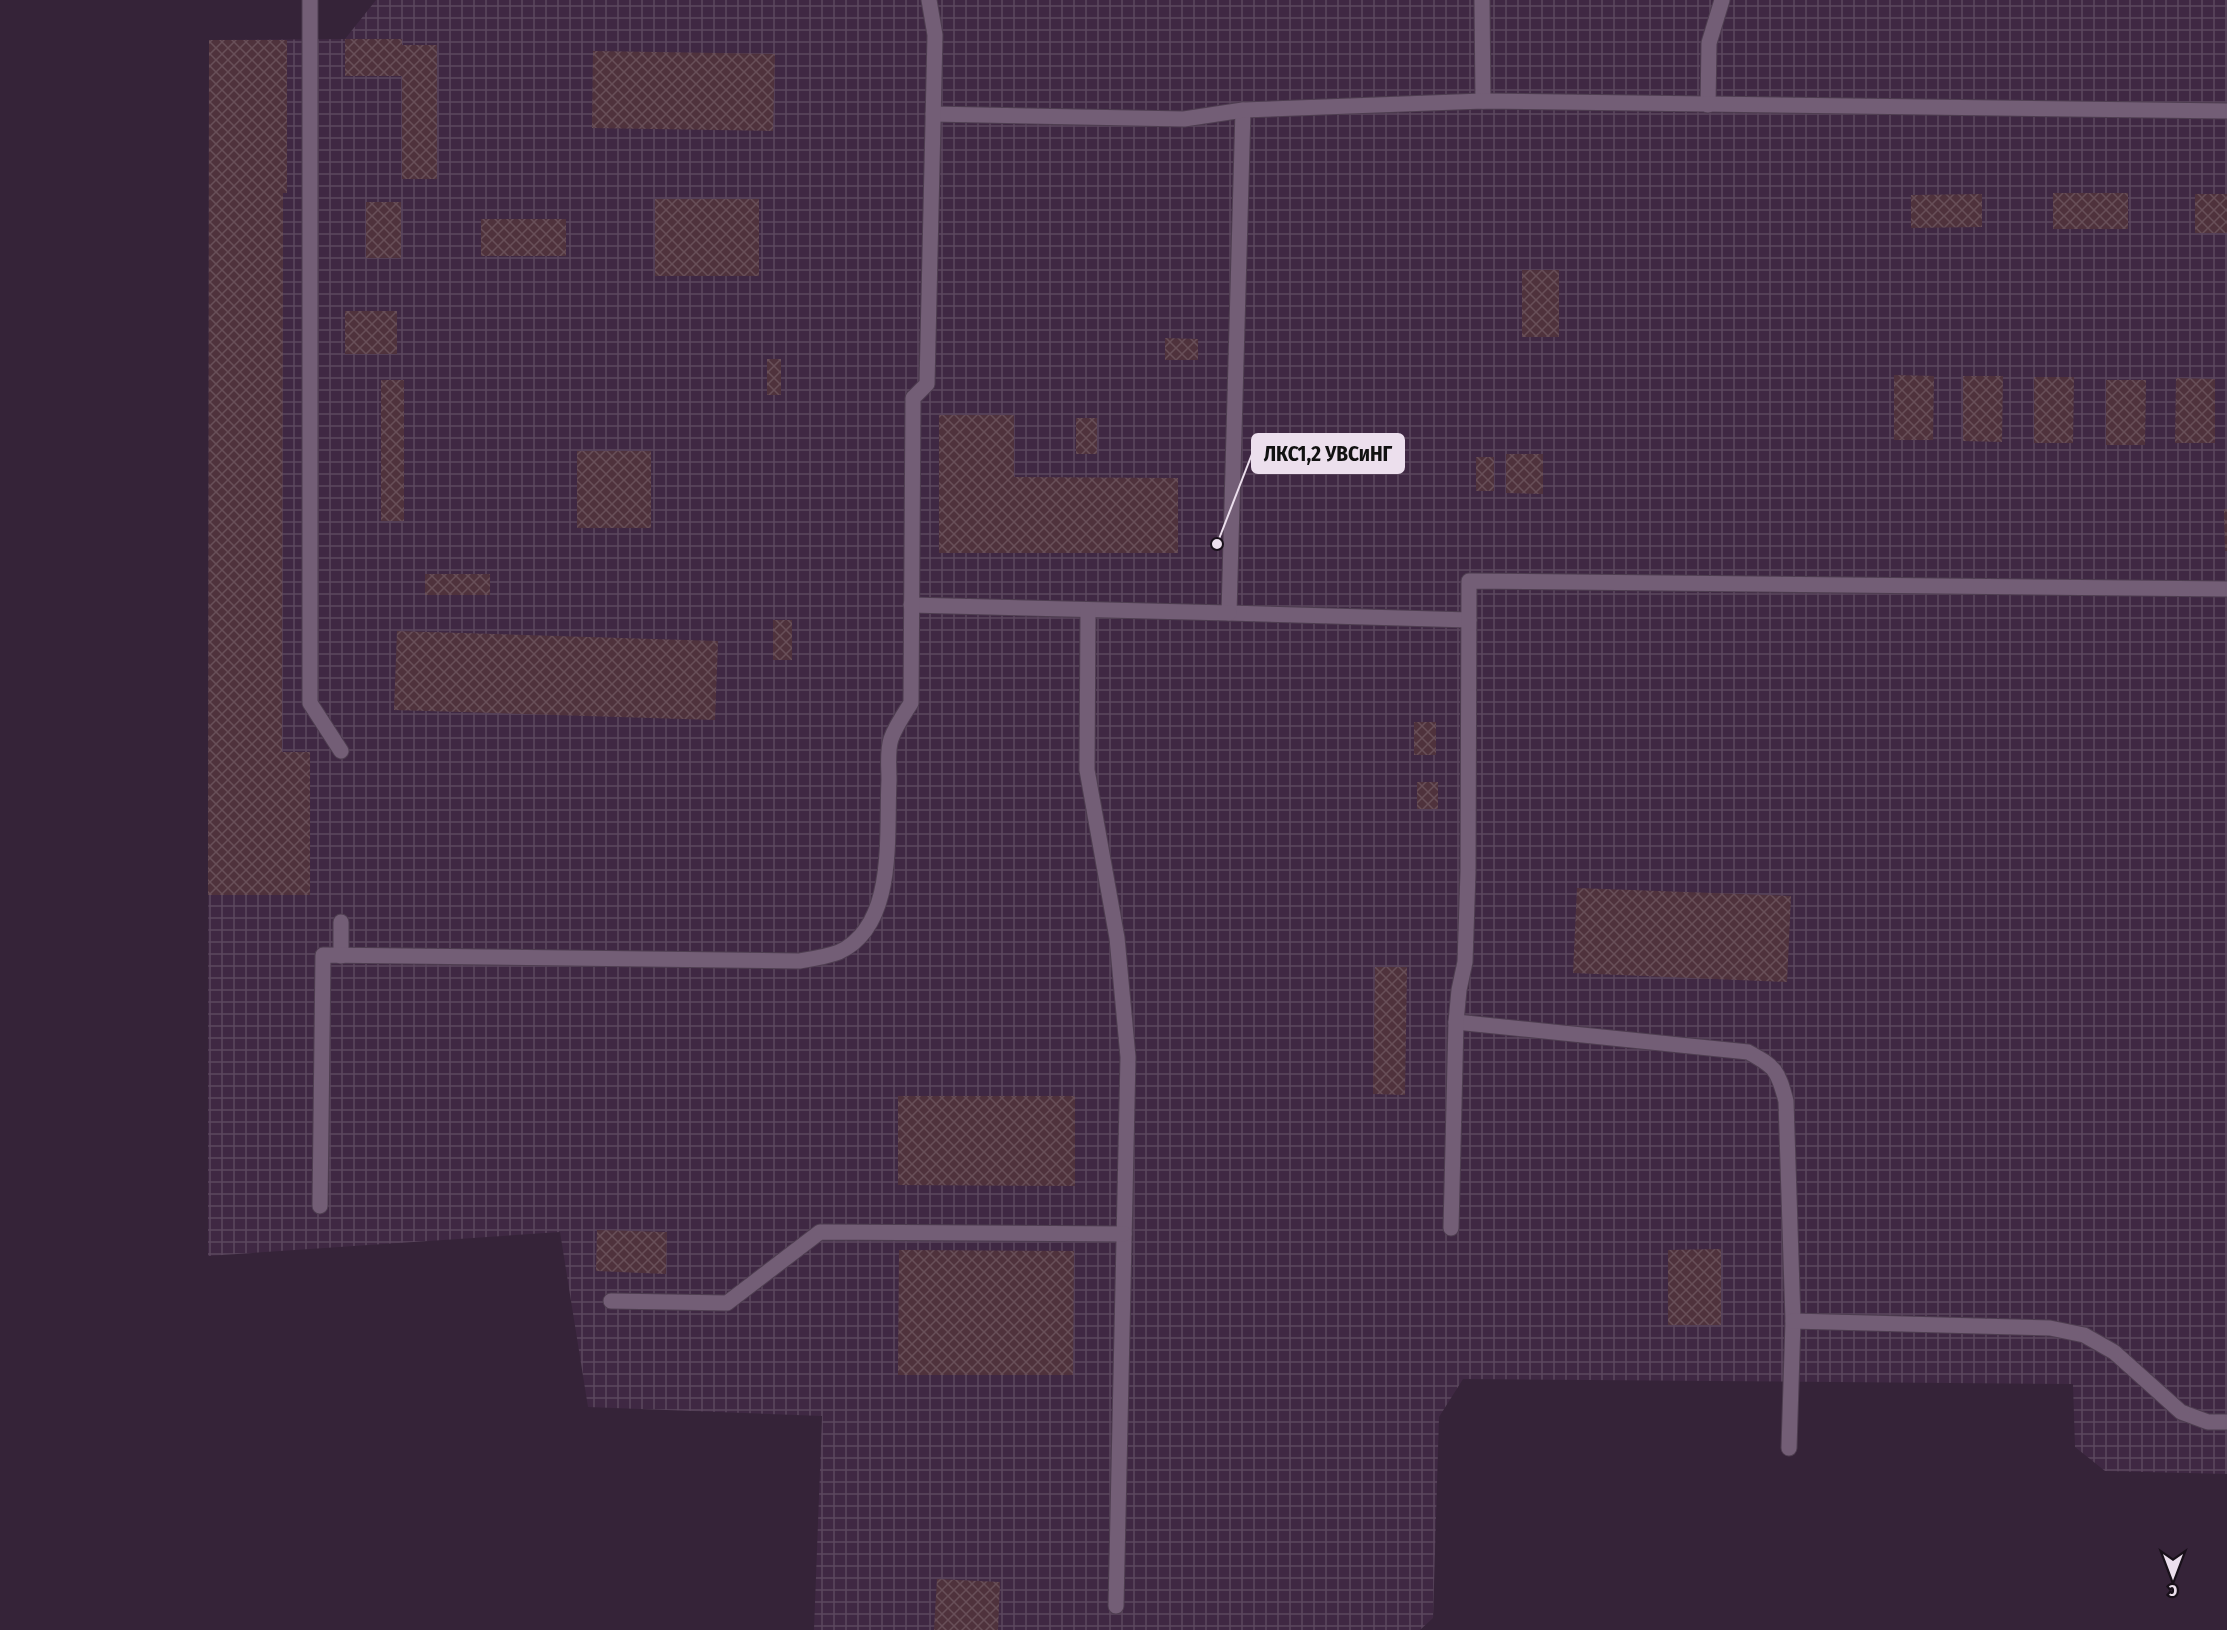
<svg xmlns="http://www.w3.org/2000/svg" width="2227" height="1630" font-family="'Fira Sans Condensed',sans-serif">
  <defs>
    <pattern id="industrial-grid" width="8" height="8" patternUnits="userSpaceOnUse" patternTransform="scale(1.5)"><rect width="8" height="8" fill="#3f2843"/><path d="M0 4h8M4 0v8" fill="none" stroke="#5b475e"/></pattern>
    <pattern id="building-cross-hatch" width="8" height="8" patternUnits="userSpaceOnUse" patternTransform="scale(1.5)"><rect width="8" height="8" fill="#4f323c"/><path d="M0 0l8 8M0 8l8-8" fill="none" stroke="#684f58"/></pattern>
  </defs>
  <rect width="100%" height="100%" fill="#352338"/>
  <path fill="url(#industrial-grid)" d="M376 0H2227V1474L2105 1471 2075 1447 2073 1384 1463 1379 1439 1417 1433 1618 1420 1630H814L822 1416 588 1407 560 1232 208 1256 209 40 345 39Z"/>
  <g fill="url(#building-cross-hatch)">
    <path d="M345 39H402V45H437V179H402V76H345Z"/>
    <path d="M209 40H287V193H283L282 752H310V895H208Z"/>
    <path d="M593 51 775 54 773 131 592 128Z"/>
    <rect x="2053" y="193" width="75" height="36"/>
    <path d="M1982 194V227L1911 228V195Z"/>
    <rect x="2195" y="194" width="32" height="39"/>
    <rect x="655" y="199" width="104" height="77"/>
    <rect x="366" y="202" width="35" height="56"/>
    <rect x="481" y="219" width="85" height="37"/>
    <rect x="1522" y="270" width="37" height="67"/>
    <rect x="345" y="311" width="52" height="43"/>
    <path d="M1165 338 1198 339V360H1165Z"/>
    <rect x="767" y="359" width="14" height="36"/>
    <path d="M1894 375 1934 376 1933 440H1894Z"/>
    <path d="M1963 376H2003L2002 442 1963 441Z"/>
    <path d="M2034 377H2074L2073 443H2034Z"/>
    <path d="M2176 378 2215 379V443H2175Z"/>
    <rect x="381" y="380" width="23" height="141"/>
    <path d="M2106 380H2146L2145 445H2106Z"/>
    <path d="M939 415H1014V477L1178 478V553H939Z"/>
    <rect x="1076" y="418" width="21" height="36"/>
    <rect x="577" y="451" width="74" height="77"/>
    <path d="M1506 454H1543V494L1506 493Z"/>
    <rect x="1476" y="457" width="18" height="34"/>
    <path d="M2224 509H2227V551H2225Z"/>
    <rect x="425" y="574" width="65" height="21"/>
    <rect x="773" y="620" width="19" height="40"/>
    <path d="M397 631 718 641 715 720 394 710Z"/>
    <rect x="1414" y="722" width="22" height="33"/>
    <rect x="1417" y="782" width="21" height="27"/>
    <path d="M1577 888 1791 896 1787 982 1573 973Z"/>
    <path d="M1375 967H1407L1405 1095 1373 1094Z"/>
    <path d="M898 1096H1075V1186L898 1185Z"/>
    <path d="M597 1230 667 1232 666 1274 596 1271Z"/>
    <path d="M1721 1249V1325H1668V1250Z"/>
    <path d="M899 1250 1074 1251 1073 1375H898Z"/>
    <path d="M937 1579 1000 1582 998 1630H934Z"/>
  </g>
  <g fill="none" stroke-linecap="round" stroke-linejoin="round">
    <defs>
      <g id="lane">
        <path d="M310 0V703L341 751"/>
        <path d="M1482 0 1483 101"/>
        <path d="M1708 105 1709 43 1722 0"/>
        <path d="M1243 110 1229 613 1469 620"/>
        <path d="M933 114 1184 119 1243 110 1483 101 2227 111"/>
        <path d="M911 605 1229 613"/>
        <path d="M1088 610 1087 770 1117 938 1128 1057 1116 1606"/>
        <path d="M341 922V956"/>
        <path d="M1456 1022 1748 1052C1776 1067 1778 1071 1786 1101L1793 1321 1789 1448"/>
        <path d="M320 1206 323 955 799 961C812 959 826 957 839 952 897 925 886 834 889 780 889 768 887 751 891 739 895 727 904 714 911 703L913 398 927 384 935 35 929 0"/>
        <path d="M1451 1228 1456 1022 1459 990 1465 962 1468 872 1469 581 2227 589"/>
        <path d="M611 1301 727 1303 820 1232 1124 1234"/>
        <path d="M1793 1321 2050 1328 2084 1335 2114 1352 2181 1412 2208 1422H2227"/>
      </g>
    </defs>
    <use href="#lane" stroke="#4e3e50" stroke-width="17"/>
    <use href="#lane" stroke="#735e76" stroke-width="15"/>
  </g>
  <path fill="none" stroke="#ecdfed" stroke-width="2" d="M1217 544L1252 454"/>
  <circle fill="#ecdfed" stroke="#181019" stroke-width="2" cx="1217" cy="544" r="6"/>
  <rect fill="#ecdfed" stroke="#ecdfed" stroke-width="2" x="1252" y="434" width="152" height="39" rx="6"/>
  <g font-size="21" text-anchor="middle" font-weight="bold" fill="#111">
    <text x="1328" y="461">ЛКС1,2 УВСиНГ</text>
  </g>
  <g transform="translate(2173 1576) rotate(180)" stroke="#181019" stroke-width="4.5" paint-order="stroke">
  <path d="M0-4.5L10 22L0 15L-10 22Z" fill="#ecdfed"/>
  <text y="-9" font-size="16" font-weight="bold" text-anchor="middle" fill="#ecdfed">С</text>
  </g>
</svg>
